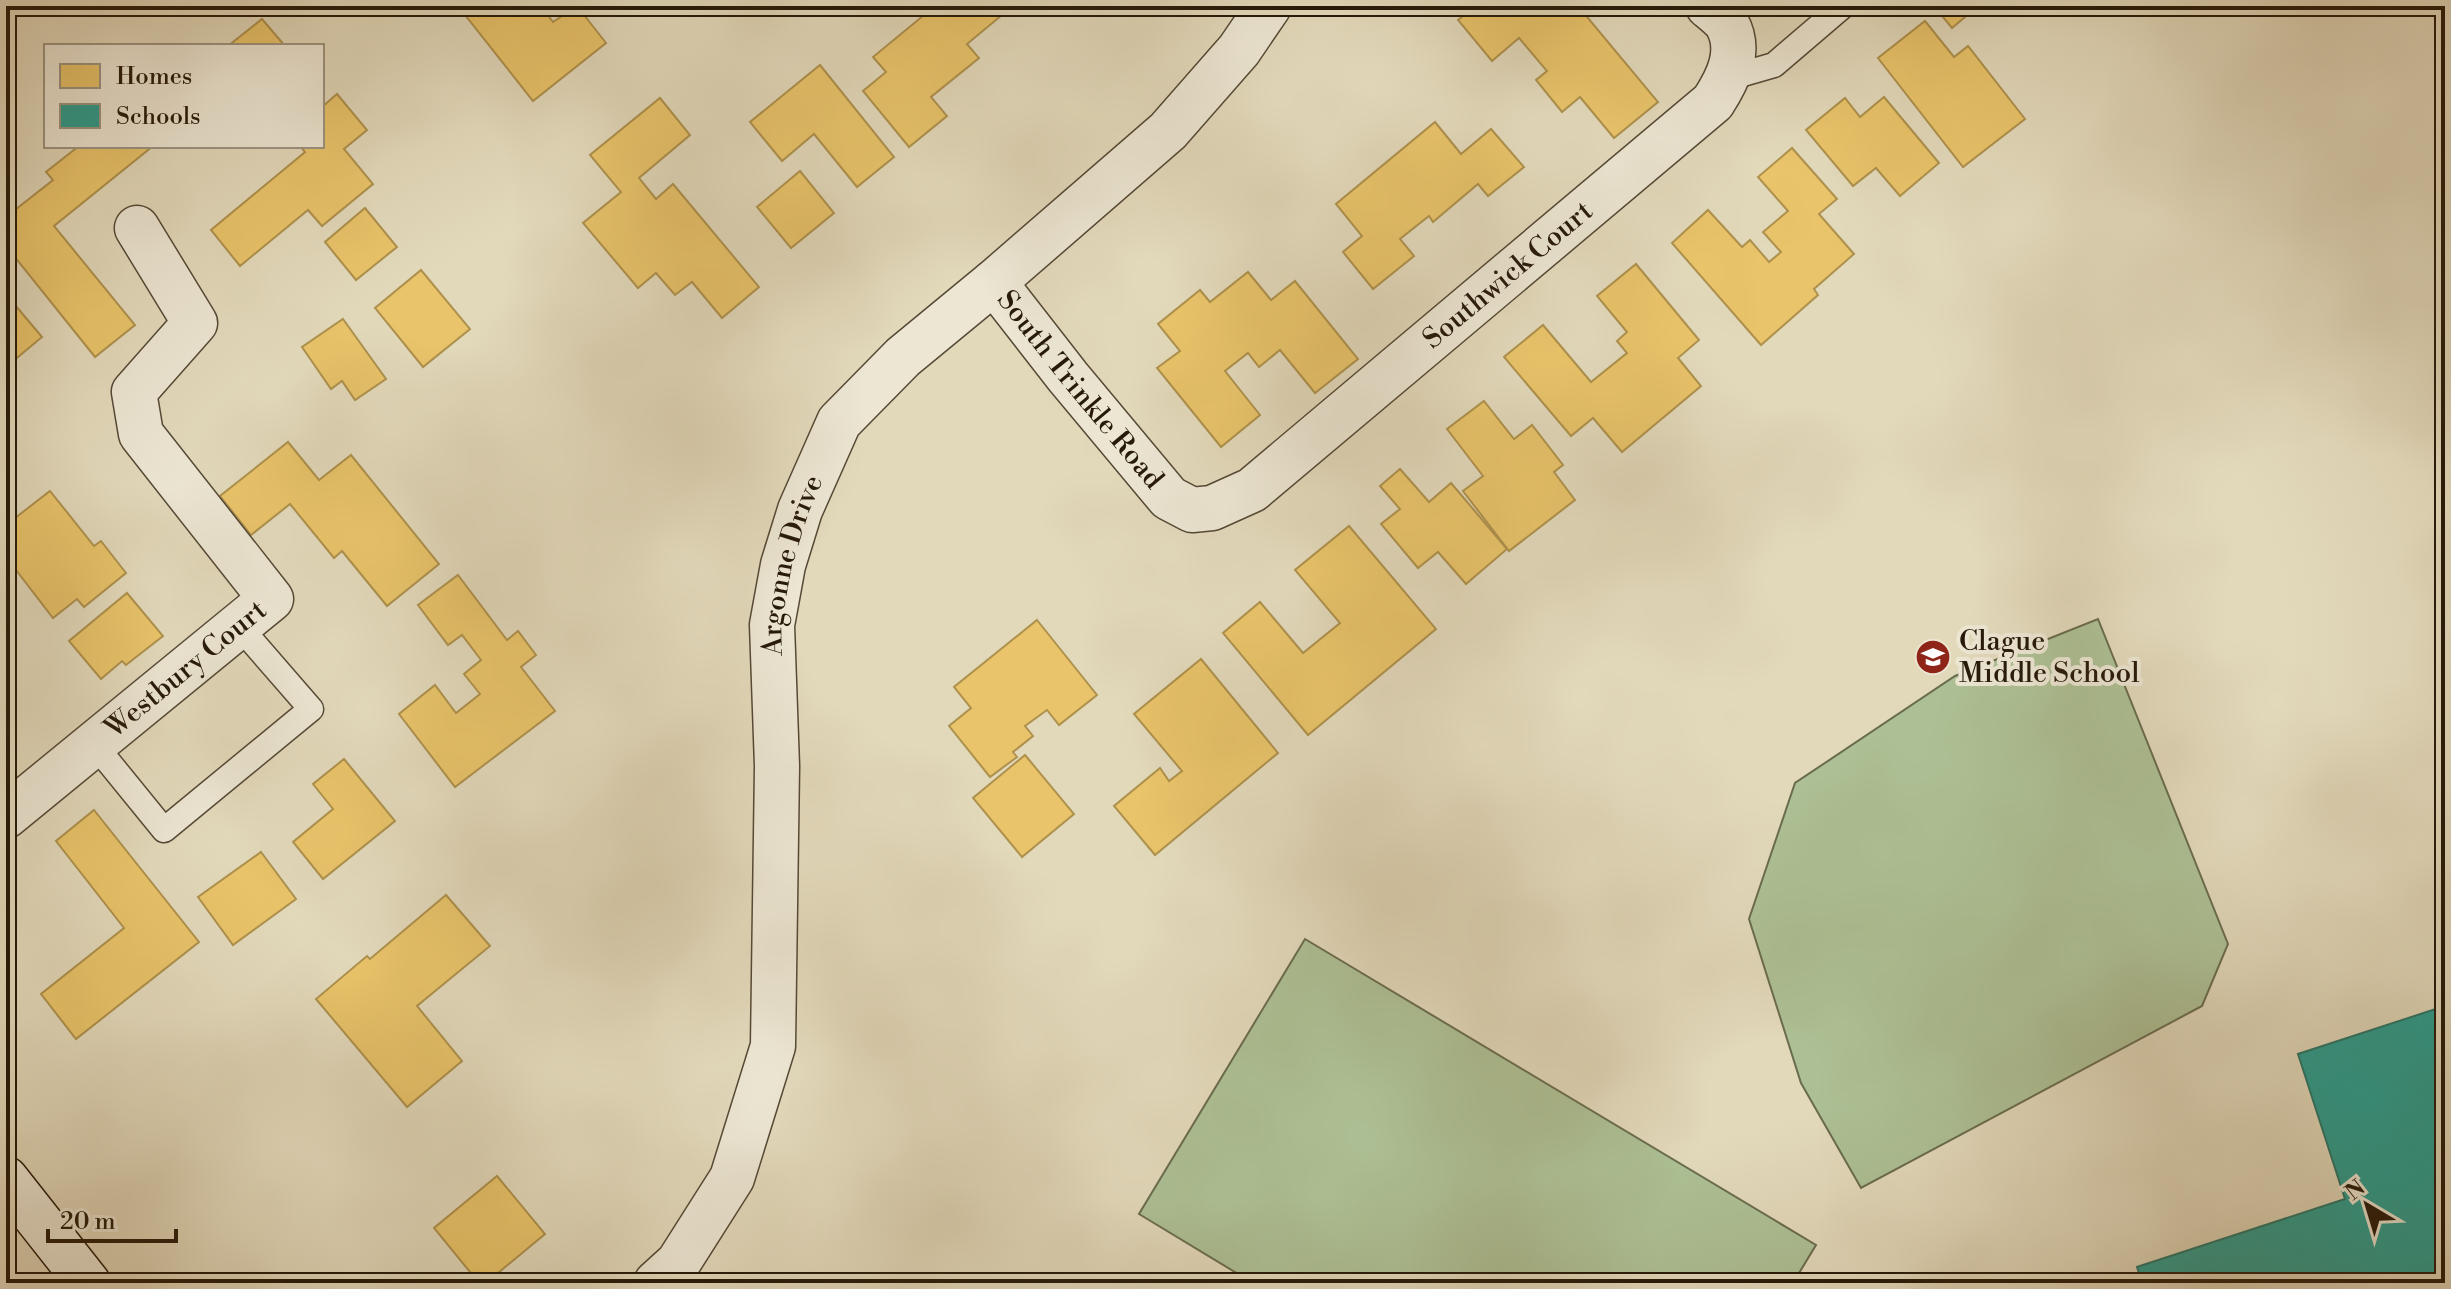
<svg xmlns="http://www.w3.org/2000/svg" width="2451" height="1289" font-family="'Libre Bodoni',serif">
  <rect width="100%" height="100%" fill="#e2d9bb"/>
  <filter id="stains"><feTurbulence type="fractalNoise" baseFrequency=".0025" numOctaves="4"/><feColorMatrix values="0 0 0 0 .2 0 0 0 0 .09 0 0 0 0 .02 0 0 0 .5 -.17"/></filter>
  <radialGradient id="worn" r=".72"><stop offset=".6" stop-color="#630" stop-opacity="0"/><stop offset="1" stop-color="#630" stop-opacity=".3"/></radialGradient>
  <g fill="#adc095" stroke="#6a6c4f" stroke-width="2">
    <path d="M2098 619 2228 944 2202 1006 1861 1188 1801 1083 1749 919 1795 783 1955 676Z"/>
    <path d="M1305 939 1816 1245 1793 1283H1253L1139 1214Z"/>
  </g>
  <g fill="#e9c46a" stroke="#ae914d" stroke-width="2">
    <path d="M458 6H541L553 22 577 6 606 43 533 101Z"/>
    <path d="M935 6H1004L1008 10 967 44 979 58 931 97 947 116 909 147 863 91 886 72 873 57Z"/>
    <path d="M1476 6H1578L1658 102 1614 138 1580 97 1562 112 1536 80 1547 71 1519 38 1492 61 1458 20Z"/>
    <path d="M1934 6H1978L1952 28Z"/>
    <path d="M262 19 285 46H228Z"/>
    <path d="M1925 21 1954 57 1968 46 2025 119 1963 167 1878 58Z"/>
    <path d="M820 65 894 157 857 187 814 134 782 161 750 122Z"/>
    <path d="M337 94 367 130 344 149 373 184 322 226 308 210 240 266 211 230 305 152 300 146H322V107Z"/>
    <path d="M1884 97 1939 163 1900 196 1876 168 1853 186 1806 130 1845 98 1860 117Z"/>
    <path d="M660 98 690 135 639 178 656 199 673 184 759 287 722 318 692 282 675 295 656 273 638 288 583 223 621 192 590 155Z"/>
    <path d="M1435 122 1461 154 1491 129 1524 167 1488 196 1478 184 1433 222 1429 216 1400 239 1414 256 1373 289 1343 252 1362 236 1336 204Z"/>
    <path d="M79 146H153L54 226 135 325 95 357 6 246V217L53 180 46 172Z"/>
    <path d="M1792 148 1837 199 1819 214 1854 254 1814 289 1818 295 1761 345 1672 243 1708 210 1742 247 1750 240 1769 262 1781 252 1763 232 1788 211 1758 177Z"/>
    <path d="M800 171 834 213 791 248 757 207Z"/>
    <path d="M365 208 397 247 356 280 325 242Z"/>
    <path d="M1636 264 1699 340 1678 358 1701 386 1622 452 1593 418 1571 436 1504 357 1543 325 1591 382 1627 353 1617 341 1627 332 1597 296Z"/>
    <path d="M421 270 470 329 423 367 375 308Z"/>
    <path d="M1248 272 1271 300 1295 281 1358 359 1315 393 1280 350 1259 367 1248 353 1225 371 1260 415 1221 447 1157 368 1180 351 1158 324 1200 290 1210 302Z"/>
    <path d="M10 299 42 337 6 367V302Z"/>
    <path d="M343 319 386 379 355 400 342 381 331 389 302 347Z"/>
    <path d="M1484 401 1514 439 1532 425 1563 465 1554 472 1575 500 1509 551 1463 491 1483 476 1447 429Z"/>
    <path d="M288 442 319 480 351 455 439 564 387 606 342 551 334 558 290 504 251 535 220 496Z"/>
    <path d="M1400 469 1429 502 1451 483 1507 549 1466 584 1438 552 1418 568 1381 524 1400 509 1380 486Z"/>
    <path d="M50 491 94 546 101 541 126 573 84 607 77 599 53 618 6 557V525Z"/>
    <path d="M1349 526 1436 629 1308 735 1223 633 1260 602 1303 653 1340 623 1295 570Z"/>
    <path d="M458 575 507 640 518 631 536 655 521 667 555 711 455 787 399 714 435 685 456 713 480 694 464 674 481 660 462 635 448 645 418 605Z"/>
    <path d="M127 593 163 636 126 665 122 661 101 679 69 641Z"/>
    <path d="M1037 620 1097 695 1059 725 1047 710 1025 726 1033 736 1013 752 1017 757 990 777 949 726 971 708 954 687Z"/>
    <path d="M1201 659 1278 753 1155 855 1114 806 1160 768 1169 781 1182 771 1134 714Z"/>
    <path d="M1025 755 1074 814 1022 857 973 798Z"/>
    <path d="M344 759 395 821 323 879 293 842 333 809 313 784Z"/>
    <path d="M94 810 199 942 76 1039 41 994 124 928 56 841Z"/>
    <path d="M261 852 296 899 233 945 198 897Z"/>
    <path d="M446 895 490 946 417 1006 462 1061 407 1107 316 999 367 956 370 959Z"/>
    <path d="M497 1176 545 1234 486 1283H479L434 1228Z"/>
  </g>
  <path fill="#2a9d8f" stroke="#297567" stroke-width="2" d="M2445 1006V1283H2142L2137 1267 2345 1199 2298 1054Z"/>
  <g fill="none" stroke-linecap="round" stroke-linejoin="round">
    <defs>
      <g id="service">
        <path d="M1729 78 1774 65 1843 6"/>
        <path d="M94 744 164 830 311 709 238 625"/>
      </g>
      <g id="minor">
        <path id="s1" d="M994 282 1068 377 1169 498 1192 510 1212 508 1252 490 1713 102C1728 79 1742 51 1727 24 1723 18 1714 11 1708 6"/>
        <path id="s2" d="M6 816 271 599 141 434 134 392 195 323 137 228"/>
        <path id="s3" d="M656 1283 678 1263 732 1178 773 1046 777 766 772 625 783 565 800 510 839 422 903 357 994 282 1168 131 1239 50 1269 6"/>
      </g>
      <path id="secondary" d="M6 1179 88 1283"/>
    </defs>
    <use href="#service" stroke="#554936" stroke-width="27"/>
    <use href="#minor" stroke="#554936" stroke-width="47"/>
    <use href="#secondary" stroke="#261909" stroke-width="47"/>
    <use href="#service" stroke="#ece6d3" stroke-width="24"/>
    <use href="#minor" stroke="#ece6d3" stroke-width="44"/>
    <use href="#secondary" stroke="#ece6d3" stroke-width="44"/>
  </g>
  <defs>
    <symbol id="school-disc" viewBox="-11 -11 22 22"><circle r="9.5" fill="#8f2418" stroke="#ece6d3"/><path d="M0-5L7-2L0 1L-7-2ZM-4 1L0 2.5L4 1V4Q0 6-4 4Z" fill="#fff"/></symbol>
  </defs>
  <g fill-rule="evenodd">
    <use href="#school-disc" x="1913" y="637" width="40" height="40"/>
  </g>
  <g text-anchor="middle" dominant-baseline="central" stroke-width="8" stroke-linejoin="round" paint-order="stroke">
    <g font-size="28" fill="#261909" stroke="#ece6d3">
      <text stroke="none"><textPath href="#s1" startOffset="702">Southwick Court</textPath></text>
      <text stroke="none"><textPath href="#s1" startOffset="138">South Trinkle Road</textPath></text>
      <text stroke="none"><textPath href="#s3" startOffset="752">Argonne Drive</textPath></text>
      <text stroke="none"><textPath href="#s2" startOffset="232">Westbury Court</textPath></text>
    </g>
    <g font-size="28" fill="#261909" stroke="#ece6d3" text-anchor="start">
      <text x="1959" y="641">Clague<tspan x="1959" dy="32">Middle School</tspan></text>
    </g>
  </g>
  <rect width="2451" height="1289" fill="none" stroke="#e2d9bb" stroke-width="32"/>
  <rect x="8" y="8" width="2435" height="1273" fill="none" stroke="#261909" stroke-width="4"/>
  <rect x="16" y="16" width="2419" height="1257" fill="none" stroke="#261909" stroke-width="2"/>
  <rect x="44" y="44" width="280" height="104" fill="#ece6d3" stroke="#9d9482" stroke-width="2"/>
  <rect x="60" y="64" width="40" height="24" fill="#e9c46a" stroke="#9d9482" stroke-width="2"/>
  <text x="116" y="84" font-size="24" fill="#261909">Homes</text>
  <rect x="60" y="104" width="40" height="24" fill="#2a9d8f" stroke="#9d9482" stroke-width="2"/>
  <text x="116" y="124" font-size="24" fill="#261909">Schools</text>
  <g transform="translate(2367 1205) rotate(322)" stroke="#ece6d3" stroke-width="6" paint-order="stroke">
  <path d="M0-6L14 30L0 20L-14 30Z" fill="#261909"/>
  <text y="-12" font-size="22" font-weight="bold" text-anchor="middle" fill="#261909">N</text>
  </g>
  <path d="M48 1229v12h128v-12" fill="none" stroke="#261909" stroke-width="4"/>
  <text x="60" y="1229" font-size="24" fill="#261909" stroke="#ece6d3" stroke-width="6" paint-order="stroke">20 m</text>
  <rect width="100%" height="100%" filter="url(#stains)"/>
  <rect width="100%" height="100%" fill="url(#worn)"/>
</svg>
